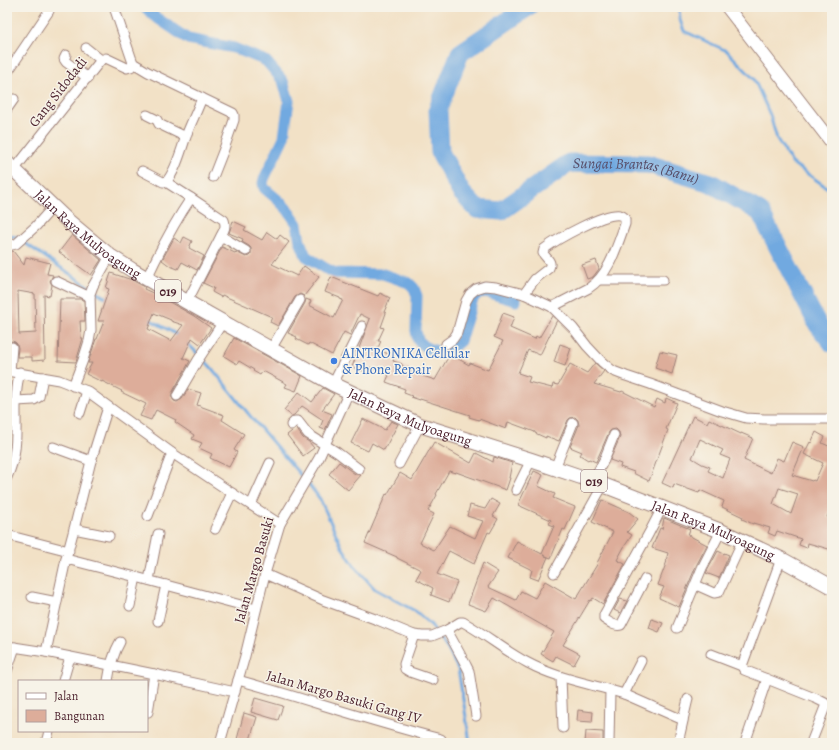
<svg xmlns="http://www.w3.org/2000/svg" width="839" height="750" font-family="Alegreya,serif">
  <rect width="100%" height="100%" fill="#f7f3e8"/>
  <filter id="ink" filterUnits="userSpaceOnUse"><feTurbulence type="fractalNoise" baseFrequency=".025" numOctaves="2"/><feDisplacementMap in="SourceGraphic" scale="8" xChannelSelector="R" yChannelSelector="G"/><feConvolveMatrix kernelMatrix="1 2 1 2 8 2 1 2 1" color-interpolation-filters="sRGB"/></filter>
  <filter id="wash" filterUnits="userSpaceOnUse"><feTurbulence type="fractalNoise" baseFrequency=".012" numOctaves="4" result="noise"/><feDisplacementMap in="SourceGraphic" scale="16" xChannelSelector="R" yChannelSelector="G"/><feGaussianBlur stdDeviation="0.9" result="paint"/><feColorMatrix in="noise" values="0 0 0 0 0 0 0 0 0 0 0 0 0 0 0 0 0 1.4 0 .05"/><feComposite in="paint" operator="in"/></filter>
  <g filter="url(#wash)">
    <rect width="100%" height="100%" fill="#f2e1c6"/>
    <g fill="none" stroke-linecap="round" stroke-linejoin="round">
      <g stroke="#71a9e0" stroke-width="3">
        <path d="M679 7 680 20 684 31 727 51 754 79 770 115 777 139 792 163 832 191"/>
        <path d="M7 237 11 236 16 237 98 293 109 299"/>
        <path d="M149 319 174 333 179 336"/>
        <path d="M186 342 210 366 251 417 297 471 311 487 320 499 342 547 356 568 375 589 415 611 431 625 446 646 458 669 467 723 470 743"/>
      </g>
      <path stroke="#71a9e0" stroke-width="11" d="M145 7 154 16 188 39 234 48 266 61 283 81 289 101 284 137 264 179 263 183 264 188 277 199 287 209 297 224 300 241 306 256 325 268 335 273 383 274 409 283 414 288 417 296 416 331 418 340 427 348 440 352 453 347 460 341 473 299 478 293 486 292 516 301"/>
      <path stroke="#71a9e0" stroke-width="19" id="s1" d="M528 7 460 53 438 109 440 152 461 192 477 209 501 211 569 163 648 164 711 183 760 212 818 325 832 343"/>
    </g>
    <g id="blocks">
      <g fill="#ddad9a" fill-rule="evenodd">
        <path d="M233 221 246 227 244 230 262 240 267 232 277 239 280 235 289 242 272 264 297 276 304 266 319 277 304 296 300 294 295 297 278 326 270 322 272 317 222 295 221 297 212 292 214 288 203 283 222 247 235 253 236 252 246 257 249 256 251 254V248L249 246 242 242 243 239 229 233Z"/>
        <path d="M72 235 101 260 91 275 59 252Z"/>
        <path d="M184 237 192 241 189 248 204 256 197 270 182 262 178 269 170 266 162 260 174 238 181 243Z"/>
        <path d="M13 251 24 265 26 257 50 263 47 274 53 275 50 281 52 285 50 296 44 295 45 360 32 361V357H17L18 348 17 344 15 342 12 341 9 342 7 344V252ZM18 291 35 294 36 333 19 334Z"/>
        <path d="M596 260 599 269 593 277 587 279 582 265Z"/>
        <path d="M111 273 132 280 145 287 144 289 157 295 166 299 165 300 171 303 194 316 211 328 200 344 192 338 183 358 190 361 172 393 171 396 174 401 177 402 182 399 188 389 201 393 197 405 224 415 222 420 244 434 234 450 237 452 229 467 210 458 212 454 199 448 202 443 192 439 194 435 175 422 176 420 156 410 151 420 140 416 146 404 121 392 122 391 102 381V382L86 374 92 363H88L96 339H97L104 321H98L109 289 106 288ZM154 313 171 320V321L183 325 171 341 148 329Z"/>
        <path d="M331 277 378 296 380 293 390 298 384 312 386 313 381 327 384 328 378 341H381L377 350 395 356 393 361 402 364V366L409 368 408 371 435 380 450 354 469 365 470 363 488 370 503 341 494 337 503 313 514 317 510 328 535 339 536 336 539 338 552 316 557 320 540 355 528 350 518 373 530 377 528 382 552 388 553 384 558 385 570 364 587 373 595 363 604 371 594 384 621 392 622 391 654 407 657 399 665 403 666 398 677 403 666 429 668 430 649 481 633 473 634 472 620 467 621 464 610 460 620 437 619 432 616 429 611 430 609 432 596 462 589 459 588 460 580 455 582 452 570 447 579 425 578 420 575 417 570 418 568 420 559 441 546 436V438L535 433V432L508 422 506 429 479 419V420L469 417 470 415 420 399V400L411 397 412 396 404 393 405 389 386 382 389 375 369 367 367 372 352 367 370 319 360 314 350 335 344 332 332 355 309 343 308 345 296 339 297 337 288 333 305 303 306 299 311 301 309 305 334 318 343 300 340 299V298L325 292Z"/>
        <path d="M60 299H81L84 301 85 321H80L81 338H83L76 362 58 361Z"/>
        <path d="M234 338 302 376 296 391 285 387 287 384 263 371 260 375 253 371 254 370 239 361 237 364 224 356Z"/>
        <path d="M560 344 571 348 565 366 554 362Z"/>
        <path d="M660 351 677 355 672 374 655 368Z"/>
        <path d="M323 388 334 394 322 410 332 414 325 430 320 428 323 420 302 406 294 415 292 416 284 410 299 392 312 402Z"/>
        <path d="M693 416 707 423 709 419 741 434V433L753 438 744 460 771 473 777 458 784 461 792 442 804 447 792 475 812 481 813 480 815 481 823 463 804 454 810 442 811 443 816 432 825 437 822 443 831 447 832 445V506L827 517 832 519V550L808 543 807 548 799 545 801 539 777 531 775 536 768 533 770 528 753 523V524L742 519 743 517 722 507 724 501 700 490 699 493 674 484 673 488 662 483ZM700 439 723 450 720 455 730 459 723 478 708 471 710 467 702 464 692 458ZM779 488 798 494 791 514 773 504Z"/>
        <path d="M363 419 385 430 391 421 398 424 384 450 372 443 368 451 351 443Z"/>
        <path d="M296 428 303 438 309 442 314 448 303 456 287 435Z"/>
        <path d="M434 442 471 463 476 453 493 462 494 457 512 463 509 478H510L506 490 456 472 455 473 449 471 436 494 437 495 428 511 434 514 420 543 434 550 450 526 475 538 483 521 467 516 470 505 485 509 491 499 500 504 493 516 498 519 490 533 488 532 474 564 449 551 437 574 457 582 449 602 431 595 433 588 416 579 421 570 397 558V557L365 543 386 494 387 495 400 473 412 480Z"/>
        <path d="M339 462 355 474 361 475 348 490 329 474Z"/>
        <path d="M534 471 543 475 538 486 555 494 553 498 575 507 565 530 563 529 551 558 543 555 548 557 538 580 530 577 532 570 508 558 517 541 542 554 554 526 549 524 551 520 518 505Z"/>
        <path d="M602 500 629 512 638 519 627 532 632 535 624 547 617 560 625 564 603 604 593 598 591 601 590 600 563 645 580 654 574 665 556 656 553 661 541 654 554 632 494 598 486 611 468 604 483 563 498 572 488 587 516 600 521 591 535 598 545 581 576 599 598 563H597L613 532 592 522Z"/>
        <path d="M664 518 690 529 688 535 707 545 696 566 679 607 659 598 664 587 658 585 667 561H666L668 553 652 548 660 528 662 529Z"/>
        <path d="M718 551 724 554V553L729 555 719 578 706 573Z"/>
        <path d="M620 599 627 601 620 613 614 610Z"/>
        <path d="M652 619 663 623 659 632 649 628Z"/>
        <path d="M255 698 283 706 278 720 251 712Z"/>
        <path d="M578 710 593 712 592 722 577 721Z"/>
        <path d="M244 713 257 717 249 743H236Z"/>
        <path d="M586 731 603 732V743H585Z"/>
      </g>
    </g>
  </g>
  <g filter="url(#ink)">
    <use href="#blocks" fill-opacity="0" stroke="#9e8078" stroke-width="1"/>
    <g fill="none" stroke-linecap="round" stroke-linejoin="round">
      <defs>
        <g id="street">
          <path d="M114 7 133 63 148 72 233 113 234 115V120L224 149 213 177"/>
          <path d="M86 48 101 60"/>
          <path d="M66 55 64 59 66 62 88 78"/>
          <path d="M7 73 49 11"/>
          <path d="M7 109 14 99"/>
          <path d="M147 115 157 120 159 124 186 137"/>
          <path d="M14 170 101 60 106 58 108 59 127 68 131 67 133 63"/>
          <path d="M142 171 163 182H166L191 198 224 220C225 224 226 226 224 230L187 302"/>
          <path d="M166 182C175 173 182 148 186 136 191 123 197 111 202 98"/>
          <path d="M221 236 246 251"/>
          <path d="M7 246 16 244 36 226 53 207"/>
          <path d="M147 278C160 250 174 223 191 198"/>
          <path d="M599 280H663"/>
          <path d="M56 281 90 297"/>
          <path d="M524 294 535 279 549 268C553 261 545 258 543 253L544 249C557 239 605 212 620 215 624 216 623 216 625 219V224C617 246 609 275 589 288L552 307"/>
          <path d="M446 344 453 339 457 333 466 301 470 294 476 289 485 286 496 287 524 294 552 307 573 328 587 346 602 362 613 371 626 376 650 384 722 411 746 418 764 419H832"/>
          <path d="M271 349 300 300"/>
          <path d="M7 371 59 380 87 391 172 453 232 493 280 524"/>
          <path d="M10 371 12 347"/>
          <path d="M333 384 362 326"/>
          <path d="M73 386 83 360 89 341 91 330 90 294 93 286 110 256"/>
          <path d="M177 396 198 360 223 322"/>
          <path d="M16 401 34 400 39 397 43 377"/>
          <path d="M108 407 91 461 74 529 66 559 46 652 154 674 235 692"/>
          <path d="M80 413 87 391"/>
          <path d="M291 425 295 421H298L308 434 338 453 359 469"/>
          <path d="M53 447 91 461"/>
          <path d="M399 464 420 425"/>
          <path d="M555 468 573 423"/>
          <path d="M7 477C24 442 10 408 20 372"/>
          <path d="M593 481 604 460 614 435"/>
          <path d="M516 490 531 460"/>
          <path d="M251 505 270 463"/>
          <path d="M148 516 172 453"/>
          <path d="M74 529 109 536"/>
          <path d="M215 529 232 493"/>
          <path d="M7 535 69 551"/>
          <path d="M66 559 136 577 256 609"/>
          <path d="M554 573 603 485"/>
          <path d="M265 574 323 600 375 619 414 635 422 636H432L447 630 460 622H463C485 634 505 651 528 663 554 677 582 682 610 690L609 743"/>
          <path d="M645 579 621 625C615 627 609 622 604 619V615L649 533 662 508"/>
          <path d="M149 580 158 534"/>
          <path d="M696 585 714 593 719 592 742 542"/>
          <path d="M32 597 57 602"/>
          <path d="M130 606 136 577"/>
          <path d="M158 621 166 585"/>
          <path d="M677 628 702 568 721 531"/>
          <path d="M447 630 466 665 469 671 476 716"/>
          <path d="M414 635 404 664 405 669 410 672 433 680"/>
          <path d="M7 646 46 652"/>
          <path d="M711 654 742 666"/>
          <path d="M7 671 15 647"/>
          <path d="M561 677 563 728"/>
          <path d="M767 679 817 699 825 703V707L811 743"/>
          <path d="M238 680C306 699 373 722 441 739"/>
          <path d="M63 681 70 657"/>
          <path d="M108 681C110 667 113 654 120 642"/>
          <path d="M610 690 624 694 683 720V721L678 743"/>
          <path d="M624 694 641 661"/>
          <path d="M148 712 154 674"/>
          <path d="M683 720 688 699"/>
          <path d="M46 743 49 731"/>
          <path d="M220 743 245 656 265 574 280 524 319 458 349 392"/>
          <path d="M745 743 767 679 744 670 742 666 781 559"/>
        </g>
        <path id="secondary" d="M727 7 832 143"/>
        <g id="primary">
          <path id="s2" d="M7 163 68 221 110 256 132 270 187 302 333 384 420 425 531 460 593 481 721 531 781 559 832 587"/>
        </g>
      </defs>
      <use href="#street" stroke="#9e8078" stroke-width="11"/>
      <use href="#secondary" stroke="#9e8078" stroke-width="14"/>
      <use href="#primary" stroke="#9e8078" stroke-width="16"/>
      <use href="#street" stroke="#fff" stroke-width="9"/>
      <use href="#secondary" stroke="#fff" stroke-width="12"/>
      <use href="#primary" stroke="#fff" stroke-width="14"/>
    </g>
  </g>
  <circle fill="#3f7fe0" stroke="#f7f3e8" stroke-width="1.5" cx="334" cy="361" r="4"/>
  <g text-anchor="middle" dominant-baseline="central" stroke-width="3" stroke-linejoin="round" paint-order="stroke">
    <g fill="#f7f3e8" stroke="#7e5f64" stroke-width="1">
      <rect x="155" y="280" width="26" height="22" rx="3"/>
      <rect x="581" y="470" width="26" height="22" rx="3"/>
    </g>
    <g font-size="13" font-weight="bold" fill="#4a1f2b">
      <text x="168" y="291">019</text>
      <text x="594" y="481">019</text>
    </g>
    <g font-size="14" fill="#4a1f2b" stroke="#f7f3e8">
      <text transform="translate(58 92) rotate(-52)">Gang Sidodadi</text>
      <text stroke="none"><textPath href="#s2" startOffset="108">Jalan Raya Mulyoagung</textPath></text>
      <text stroke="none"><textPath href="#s2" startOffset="480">Jalan Raya Mulyoagung</textPath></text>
      <text stroke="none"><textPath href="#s2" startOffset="804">Jalan Raya Mulyoagung</textPath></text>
      <text transform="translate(254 570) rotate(-74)">Jalan Margo Basuki</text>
      <text transform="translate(344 697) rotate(16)">Jalan Margo Basuki Gang IV</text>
    </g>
    <g font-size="14" fill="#366cbe" stroke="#f7f3e8" text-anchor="start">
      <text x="342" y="353">AINTRONIKA Cellular<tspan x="342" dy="16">&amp; Phone Repair</tspan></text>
    </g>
    <g font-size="15" font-style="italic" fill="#584f6a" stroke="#f7f3e8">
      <text stroke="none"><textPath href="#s1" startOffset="429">Sungai Brantas (Banu)</textPath></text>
    </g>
  </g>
  <rect width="839" height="750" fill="none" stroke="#f7f3e8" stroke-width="24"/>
  <rect x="18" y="680" width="130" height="52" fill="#f7f3e8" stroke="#b29e9c"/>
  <rect x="26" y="693" width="20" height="6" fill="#ffffff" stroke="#b29e9c"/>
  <text x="54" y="700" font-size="12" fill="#4a1f2b">Jalan</text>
  <rect x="26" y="710" width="20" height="12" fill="#ddad9a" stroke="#b29e9c"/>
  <text x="54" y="720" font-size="12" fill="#4a1f2b">Bangunan</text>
</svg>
